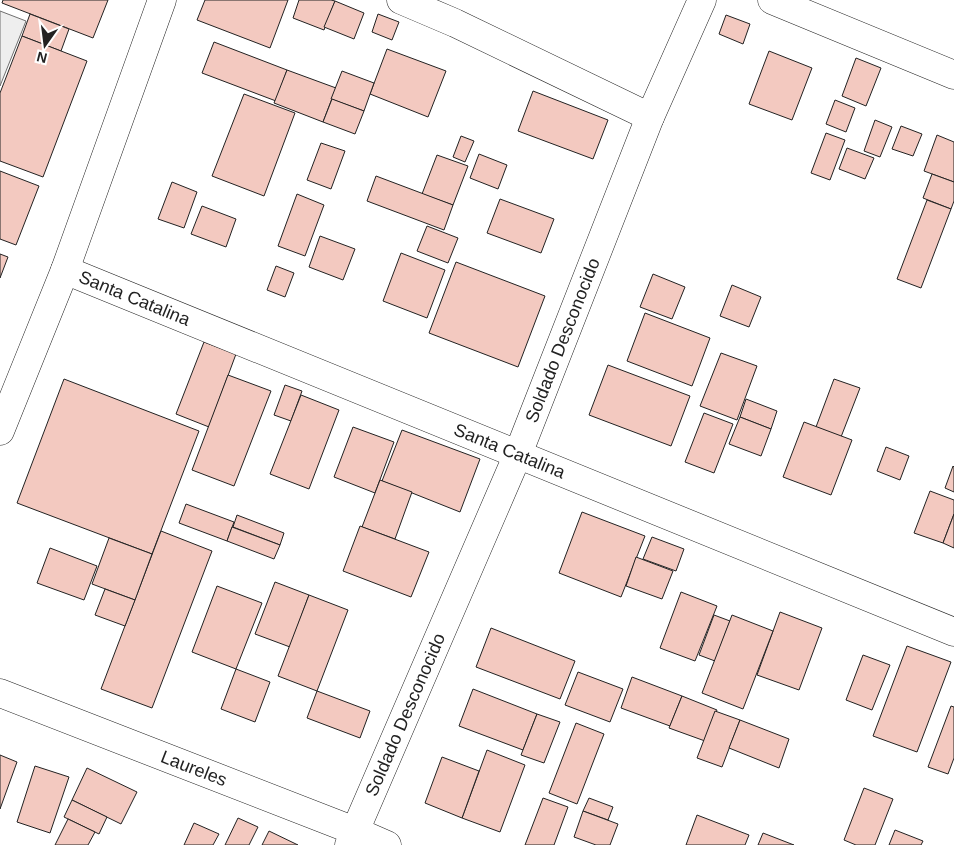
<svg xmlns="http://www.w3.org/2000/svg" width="954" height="845" font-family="Arial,sans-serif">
  <rect width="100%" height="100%" fill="#fff"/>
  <path fill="#eee" stroke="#6f6f6f" d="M0 11 26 21 0 86Z"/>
  <g fill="#f3c9c0" stroke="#222">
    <path d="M3 0H108L93 38 2 3Z"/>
    <path d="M205 0H288L270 48 197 20Z"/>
    <path d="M299 0H331L335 1 324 30 293 18Z"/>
    <path d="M335 1 364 13 354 39 324 27Z"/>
    <path d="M30 14 69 29 61 51 22 36Z"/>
    <path d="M378 14 399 22 392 40 372 32Z"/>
    <path d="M726 15 750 24 743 44 719 34Z"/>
    <path d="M22 36 87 61 43 177 0 161V93Z"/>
    <path d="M214 42 287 70 276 101 202 73Z"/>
    <path d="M387 49 446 71 428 117 370 94Z"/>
    <path d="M769 51 812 68 792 120 749 104Z"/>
    <path d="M856 58 881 68 866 106 842 96Z"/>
    <path d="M287 70 336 88 323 122 274 103Z"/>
    <path d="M342 71 374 83 364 111 331 99Z"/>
    <path d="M533 91 608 120 593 159 518 131Z"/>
    <path d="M244 94 295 113 264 196 212 176Z"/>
    <path d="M332 99 364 111 355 134 323 122Z"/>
    <path d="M835 100 855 108 846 132 826 124Z"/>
    <path d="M875 120 892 127 880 157 864 151Z"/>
    <path d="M901 126 922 134 913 156 892 149Z"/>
    <path d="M826 133 845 140 830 180 811 173Z"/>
    <path d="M937 135 954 142V182L924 171Z"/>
    <path d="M461 136 474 141 465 162 453 157Z"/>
    <path d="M321 143 345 151 331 189 307 180Z"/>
    <path d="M847 148 874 158 865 179 839 169Z"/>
    <path d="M479 154 507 165 498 189 470 178Z"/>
    <path d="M437 155 468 166 453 205 422 194Z"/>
    <path d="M0 171 39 186 16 245 0 239Z"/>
    <path d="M932 174 954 182V201L951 209 923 198Z"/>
    <path d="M376 176 453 205 444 230 367 201Z"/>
    <path d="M172 182 197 192 184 228 158 219Z"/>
    <path d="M297 194 324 205 305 256 278 246Z"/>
    <path d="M500 199 554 219 541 253 487 233Z"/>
    <path d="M927 200 951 209 921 288 897 279Z"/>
    <path d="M202 206 236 219 226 247 191 234Z"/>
    <path d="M427 226 458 238 448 263 417 251Z"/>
    <path d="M320 236 355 249 343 280 309 267Z"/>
    <path d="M401 253 445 270 427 318 383 301Z"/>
    <path d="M0 254 8 257 0 278Z"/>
    <path d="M456 262 545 296 518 367 429 333Z"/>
    <path d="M276 266 294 273 285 297 267 290Z"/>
    <path d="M653 274 685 287 672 319 640 307Z"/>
    <path d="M732 285 761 297 749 327 720 316Z"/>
    <path d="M645 313 710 338 692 386 627 361Z"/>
    <path d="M204 342 236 354 209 427 176 414Z"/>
    <path d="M721 353 757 366 737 420 700 406Z"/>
    <path d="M608 365 690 396 671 446 589 415Z"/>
    <path d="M228 375 271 391 234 486 192 470Z"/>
    <path d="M64 379 199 431 152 554 17 503Z"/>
    <path d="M834 379 860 388 841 437 816 427Z"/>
    <path d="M285 385 302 391 291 421 274 415Z"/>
    <path d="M301 395 339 410 309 489 270 474Z"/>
    <path d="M746 399 777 411 771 429 740 417Z"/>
    <path d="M704 413 733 424 714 473 685 462Z"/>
    <path d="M740 417 771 429 761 456 729 444Z"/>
    <path d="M804 422 852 440 831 495 783 477Z"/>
    <path d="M353 427 394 442 375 493 334 477Z"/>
    <path d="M402 430 480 459 460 512 382 481Z"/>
    <path d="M886 447 909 456 900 480 877 471Z"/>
    <path d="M953 466 954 467V492L945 488Z"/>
    <path d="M380 480 412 492 395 539 362 527Z"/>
    <path d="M930 491 954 500V514L943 543 914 533Z"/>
    <path d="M186 504 234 522 227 541 179 523Z"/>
    <path d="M582 512 645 536 621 597 559 573Z"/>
    <path d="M954 514V548L943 543Z"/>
    <path d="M237 515 284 533 280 545 233 527Z"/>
    <path d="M360 526 429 552 411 597 343 571Z"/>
    <path d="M232 527 280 545 274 559 227 541Z"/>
    <path d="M161 531 212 551 152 708 101 689Z"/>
    <path d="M652 537 684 549 676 571 643 559Z"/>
    <path d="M109 538 152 554 135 600 92 584Z"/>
    <path d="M50 548 97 566 84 600 37 583Z"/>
    <path d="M636 557 673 571 662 599 626 586Z"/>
    <path d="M275 582 309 595 290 647 255 634Z"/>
    <path d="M217 586 262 603 236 669 192 652Z"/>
    <path d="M105 589 135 600 125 626 95 615Z"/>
    <path d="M681 592 717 606 695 661 660 648Z"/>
    <path d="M309 595 348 610 317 691 278 676Z"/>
    <path d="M780 612 822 628 799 690 757 675Z"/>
    <path d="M714 615 730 621 715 661 699 655Z"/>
    <path d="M732 615 773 631 743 709 702 693Z"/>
    <path d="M491 628 575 661 560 699 476 667Z"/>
    <path d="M907 646 951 662 917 752 873 736Z"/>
    <path d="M863 655 890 665 872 710 846 700Z"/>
    <path d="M236 669 270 682 255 722 221 709Z"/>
    <path d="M578 672 623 689 610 722 565 705Z"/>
    <path d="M632 677 682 696 670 726 621 708Z"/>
    <path d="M473 689 537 714 523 750 459 726Z"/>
    <path d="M317 691 370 711 360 738 307 718Z"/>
    <path d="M682 696 717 710 705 741 669 728Z"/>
    <path d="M951 706 954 707V758L948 774 928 767Z"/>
    <path d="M715 711 740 720 722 767 697 758Z"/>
    <path d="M537 714 560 722 544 763 521 755Z"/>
    <path d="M740 720 789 739 779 768 729 748Z"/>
    <path d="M576 723 604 734 577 804 549 793Z"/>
    <path d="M487 750 525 765 500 832 462 818Z"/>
    <path d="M0 755 17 762 0 809Z"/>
    <path d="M442 757 479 771 462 818 425 803Z"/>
    <path d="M35 766 69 777 50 833 17 822Z"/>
    <path d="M87 768 137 792 121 824 72 800Z"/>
    <path d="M864 788 893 799 875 845H856L844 840Z"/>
    <path d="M543 798 568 807 554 845H525Z"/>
    <path d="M589 798 613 807 608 820 583 811Z"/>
    <path d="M72 800 107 817 99 834 64 817Z"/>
    <path d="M583 811 618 824 610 845H596L574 837Z"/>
    <path d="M697 815 749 835 745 845H686Z"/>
    <path d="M238 818 258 827 249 845H225Z"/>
    <path d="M68 819 95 832 88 845H55Z"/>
    <path d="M194 823 219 834 213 845H184Z"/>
    <path d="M895 830 923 841 921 845H889Z"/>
    <path d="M269 831 298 845H262Z"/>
    <path d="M763 833 794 845H758Z"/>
  </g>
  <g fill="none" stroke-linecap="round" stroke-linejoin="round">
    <defs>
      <g id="street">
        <path d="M401 0 455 23 650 117"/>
        <path d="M772 0 954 75"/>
        <path id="s1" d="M65 270 954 632"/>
        <path d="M0 431 65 270 162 0"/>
        <path id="s2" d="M0 693 355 831 387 845"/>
        <path id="s3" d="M349 845 518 454 650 117 702 0"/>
      </g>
    </defs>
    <use href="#street" stroke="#222" stroke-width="29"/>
    <use href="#street" stroke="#fff" stroke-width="28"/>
  </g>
  <g text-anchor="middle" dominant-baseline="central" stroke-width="4" stroke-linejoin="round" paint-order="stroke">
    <g font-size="18" fill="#222" stroke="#fff">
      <text stroke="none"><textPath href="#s1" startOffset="75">Santa Catalina</textPath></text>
      <text stroke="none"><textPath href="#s3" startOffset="548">Soldado Desconocido</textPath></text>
      <text stroke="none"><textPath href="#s1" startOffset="480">Santa Catalina</textPath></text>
      <text stroke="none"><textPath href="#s3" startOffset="142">Soldado Desconocido</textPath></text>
      <text stroke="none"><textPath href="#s2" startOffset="208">Laureles</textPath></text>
    </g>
  </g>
  <g transform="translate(45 45) rotate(194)" stroke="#ffffff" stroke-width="4" paint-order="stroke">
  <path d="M0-4L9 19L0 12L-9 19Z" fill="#222222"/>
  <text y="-8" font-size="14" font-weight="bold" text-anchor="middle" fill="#222222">N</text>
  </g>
</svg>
